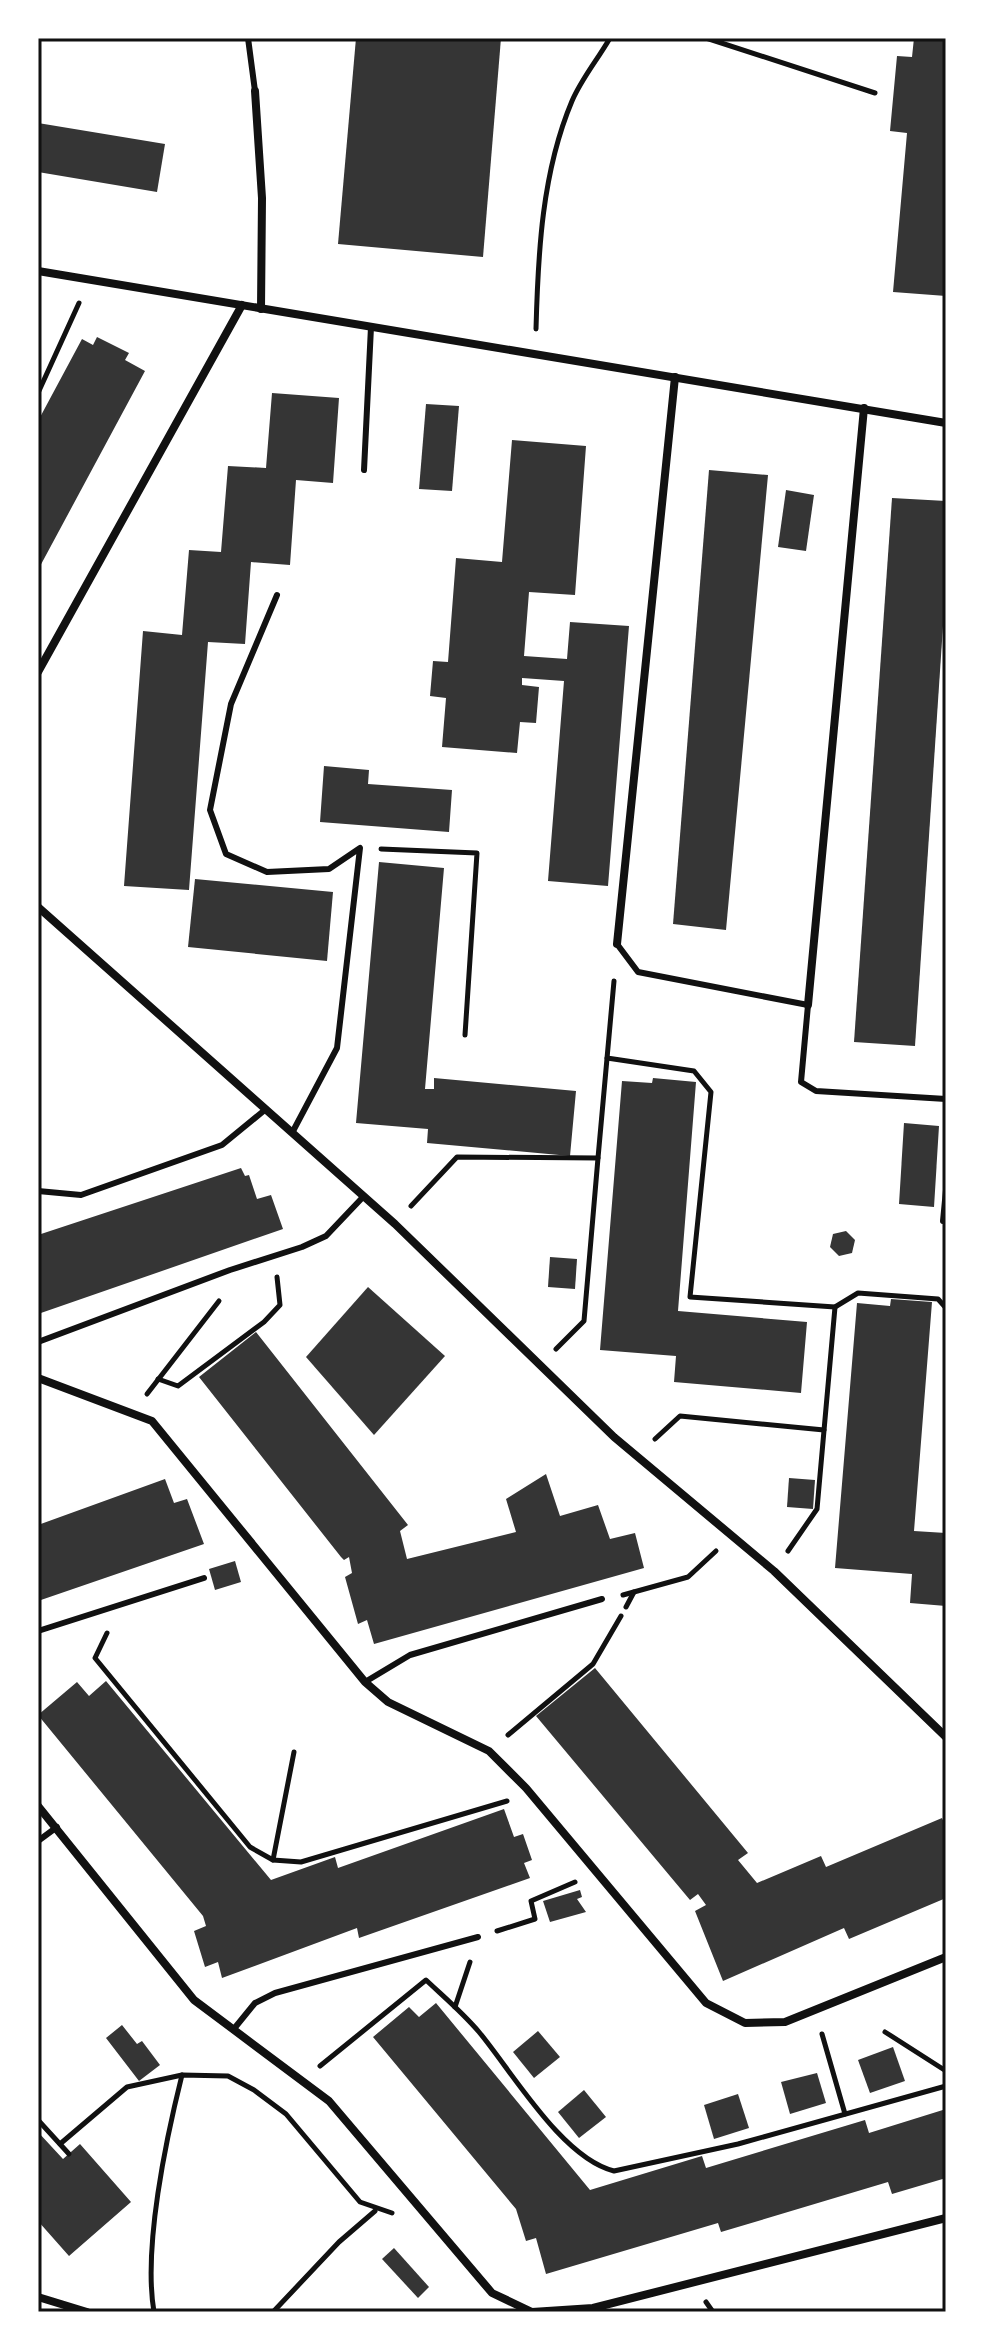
<svg xmlns="http://www.w3.org/2000/svg" width="984" height="2350" font-family="'Public Sans',sans-serif">
  <rect width="100%" height="100%" fill="#fff"/>
  <g fill="#353535">
    <path d="M356 38H501L483 257 338 244Z"/>
    <path d="M914 38H946V296L893 292 907 133 890 131 897 56 912 57Z"/>
    <path d="M38 123 165 144 157 192 38 172Z"/>
    <path d="M97 337 129 353 125 360 145 371 38 570V421L82 339 93 345Z"/>
    <path d="M272 393 339 398 333 483 296 480 290 565 251 562 245 644 208 642 189 890 124 886 143 631 182 635 189 550 221 552 228 466 266 468Z"/>
    <path d="M426 404 459 406 452 491 419 489Z"/>
    <path d="M512 440 586 446 575 595 529 592 524 656 567 659 570 622 629 626 608 886 548 881 564 681 522 678V685L539 687 536 723 520 722 517 753 442 747 446 698 430 696 433 661 448 662 456 558 502 562Z"/>
    <path d="M709 470 768 475 726 930 673 924Z"/>
    <path d="M786 490 814 495 806 551 778 547Z"/>
    <path d="M892 498 946 501V581L915 1046 854 1042Z"/>
    <path d="M324 766 369 770 368 784 452 790 449 832 320 822Z"/>
    <path d="M379 862 444 868 425 1089H434V1078L576 1091 570 1156 427 1143 428 1129 356 1123Z"/>
    <path d="M195 879 333 892 327 961 188 947Z"/>
    <path d="M653 1078 696 1082 678 1311 807 1322 801 1393 674 1382 676 1356 600 1350 622 1081 652 1083Z"/>
    <path d="M904 1123 939 1126 934 1207 899 1204Z"/>
    <path d="M241 1168 245 1176 249 1175 257 1199 271 1195 283 1229 38 1314V1235Z"/>
    <path d="M846 1231 855 1240 852 1253 839 1256 830 1247 833 1234Z"/>
    <path d="M550 1257 577 1259 575 1289 548 1287Z"/>
    <path d="M368 1287 445 1356 374 1435 306 1357Z"/>
    <path d="M891 1299 932 1302 914 1531 946 1533V1606L910 1603 912 1574 835 1568 857 1303 890 1306Z"/>
    <path d="M256 1332 408 1525 400 1531 407 1559 516 1532 506 1499 546 1474 560 1516 598 1505 610 1539 635 1533 644 1568 374 1644 367 1620 358 1624 345 1577 352 1573 349 1557 344 1560 341 1557 199 1377Z"/>
    <path d="M789 1478 815 1480 813 1509 787 1507Z"/>
    <path d="M165 1479 174 1503 187 1499 204 1544 38 1601V1525Z"/>
    <path d="M235 1561 241 1582 215 1590 209 1569Z"/>
    <path d="M595 1668 748 1853 738 1860 757 1883 821 1856 826 1867 942 1818 946 1827V1898L849 1939 844 1928 723 1981 695 1911 706 1905 698 1894 690 1900 536 1716Z"/>
    <path d="M106 1681 271 1880 335 1857 338 1868 504 1809 514 1837 523 1834 532 1860 524 1863 530 1878 359 1938 357 1928 222 1978 218 1962 205 1967 194 1931 206 1926 203 1916 38 1715 77 1682 89 1696Z"/>
    <path d="M580 1890 582 1897 577 1899 586 1912 550 1922 543 1901Z"/>
    <path d="M436 2003 590 2190 702 2156 706 2168 865 2120 869 2133 946 2109V2178L892 2194 888 2182 721 2232 718 2223 546 2274 536 2238 526 2241 516 2209 373 2037 409 2007 419 2017Z"/>
    <path d="M122 2025 137 2044 142 2041 160 2065 139 2081 106 2038Z"/>
    <path d="M538 2031 560 2057 534 2078 513 2052Z"/>
    <path d="M893 2047 905 2081 870 2093 858 2060Z"/>
    <path d="M817 2073 826 2103 790 2114 781 2082Z"/>
    <path d="M584 2090 606 2117 579 2138 558 2112Z"/>
    <path d="M738 2094 749 2128 714 2139 704 2105Z"/>
    <path d="M38 2132 63 2159 80 2144 131 2202 69 2256 38 2221Z"/>
    <path d="M394 2248 429 2287 418 2298 382 2259Z"/>
  </g>
  <g fill="none" stroke-linecap="round" stroke-linejoin="round">
    <g stroke="#111" stroke-width="5">
      <path d="M706 38 875 93"/>
      <path d="M536 329C538 253 542 172 572 101 582 78 598 59 610 38"/>
      <path d="M38 393 79 303"/>
      <path d="M381 849 477 853 465 1035"/>
      <path d="M607 1058 694 1071 711 1092 690 1297 835 1307 858 1293 938 1299 946 1308"/>
      <path d="M411 1206 457 1157 598 1158 614 981"/>
      <path d="M556 1349 584 1321 598 1158"/>
      <path d="M158 1379 178 1386 264 1322 280 1305 277 1277"/>
      <path d="M147 1394 219 1301"/>
      <path d="M655 1439 680 1416 824 1430"/>
      <path d="M788 1551 817 1509 835 1307"/>
      <path d="M623 1595 688 1577 716 1551"/>
      <path d="M626 1607 634 1592"/>
      <path d="M107 1633 95 1658 250 1847 273 1860 301 1862 507 1801"/>
      <path d="M508 1735 593 1664 621 1616"/>
      <path d="M273 1860 294 1752"/>
      <path d="M497 1931 535 1919 531 1901 575 1882"/>
      <path d="M455 2007 470 1962"/>
      <path d="M885 2032 946 2071"/>
      <path d="M822 2034 845 2114"/>
      <path d="M320 2066 426 1980C444 1997 463 2013 479 2032 513 2073 562 2158 614 2171L738 2144 946 2086"/>
      <path d="M38 2120 69 2154"/>
      <path d="M60 2144 127 2087 182 2075 228 2076 254 2090 286 2114 360 2202 392 2213"/>
      <path d="M706 2302 713 2312"/>
      <path d="M154 2312C143 2248 166 2139 182 2075"/>
      <path d="M273 2312 339 2242 375 2211"/>
    </g>
    <g stroke="#111" stroke-width="6">
      <path d="M248 38 255 91"/>
      <path d="M364 470 371 327"/>
      <path d="M277 595 231 704 210 810 226 854 267 872 329 869 360 848 337 1048 292 1133"/>
      <path d="M617 944 638 972 808 1005 801 1082 816 1091 946 1099"/>
      <path d="M38 1191 81 1195 222 1145 266 1109"/>
      <path d="M943 1221 946 1190"/>
      <path d="M38 1342 230 1270 302 1247 326 1236 363 1197"/>
      <path d="M38 1631 204 1578"/>
      <path d="M365 1682 410 1655 602 1599"/>
      <path d="M38 1841 57 1827"/>
      <path d="M233 2030 255 2003 275 1993 478 1937"/>
    </g>
    <g stroke="#111" stroke-width="8">
      <path d="M255 91 262 198 261 309"/>
      <path d="M38 271 946 423"/>
      <path d="M38 672 242 305"/>
      <path d="M38 907 395 1224 614 1437 774 1571 946 1737"/>
      <path d="M617 944 675 377"/>
      <path d="M808 1005 864 408"/>
      <path d="M38 1378 152 1421 365 1682 388 1702 489 1751 526 1788 706 2003 745 2023 785 2022 946 1957"/>
      <path d="M38 1806 194 2000 329 2101 492 2293 532 2312 593 2308 946 2218"/>
      <path d="M38 2297 87 2312"/>
    </g>
  </g>
  <rect width="984" height="2350" fill="none" stroke="#ffffff" stroke-width="80"/>
  <rect x="40" y="40" width="904" height="2270" fill="none" stroke="#111" stroke-width="3"/>
</svg>
